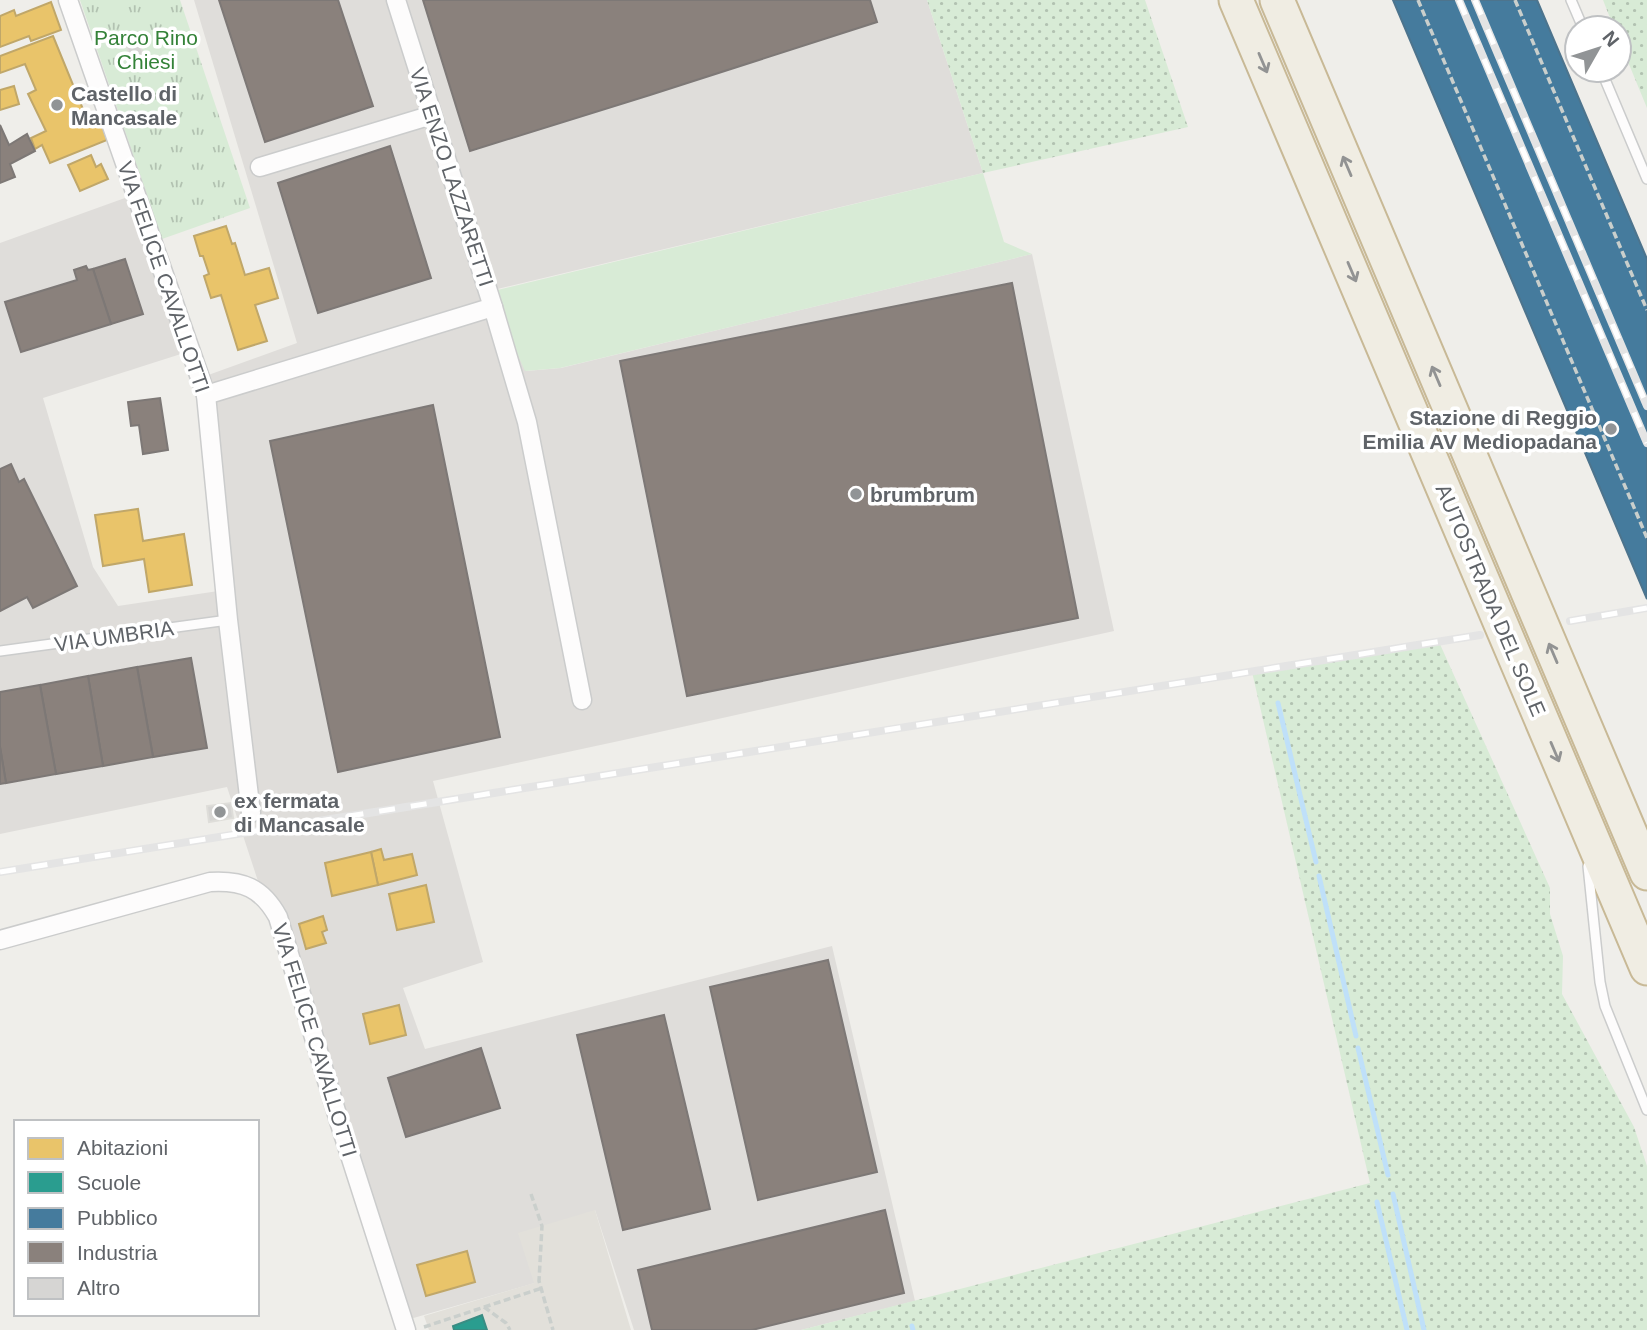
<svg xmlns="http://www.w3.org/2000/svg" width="1647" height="1330" font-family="Arial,sans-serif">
  <defs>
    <pattern id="grass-dots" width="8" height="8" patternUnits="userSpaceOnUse" patternTransform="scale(1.75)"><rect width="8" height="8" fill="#d8ebd6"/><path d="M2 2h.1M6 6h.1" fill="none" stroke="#b2c2b1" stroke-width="1.8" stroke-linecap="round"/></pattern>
    <pattern id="park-tufts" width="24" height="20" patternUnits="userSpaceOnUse" patternTransform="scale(1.75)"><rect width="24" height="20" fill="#d8ebd6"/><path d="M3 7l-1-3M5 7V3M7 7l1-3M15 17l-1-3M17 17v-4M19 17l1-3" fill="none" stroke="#b2c2b1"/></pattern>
  </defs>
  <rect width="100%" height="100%" fill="#efeeea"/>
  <path fill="#dfddda" d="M194 0H927L983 173 489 291 526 371 561 368 1032 254 1114 631 619 741 433 781 483 962 403 988 425 1049 832 946 915 1301 801 1330H634L595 1210 535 1283 403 1321 227 787 0 834V243L136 194 184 353 43 398 93 567 118 606 225 590 200 378 297 343Z"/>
  <path fill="#e2e0da" d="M595 1210 631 1330H429L424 1316 534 1283 518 1233Z"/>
  <g fill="url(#grass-dots)">
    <path d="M927 0H1145L1188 127 983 173Z"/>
    <path d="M1603 0H1647V108L1619 40V28H1614Z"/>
    <path d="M1439 642 1550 888V914L1563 956 1562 994 1634 1127 1647 1166V1330H801L1370 1183 1252 672Z"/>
  </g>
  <path fill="url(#park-tufts)" d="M80 0H180L250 208 162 239Z"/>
  <path fill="#d8ebd6" d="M983 173 1004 242 1032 254 560 368 525 371 489 292Z"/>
  <g fill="#e9c46a" stroke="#c0a769" stroke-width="2">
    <path d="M51 2 61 30 31 41 29 36 0 47V16L14 10 16 16Z"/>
    <path d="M53 36 89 124 100 120 107 140 50 163 42 145 35 149 31 138 46 131 28 94 36 90 25 64 0 73V56Z"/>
    <path d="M14 86 19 104 0 110V90Z"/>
    <path d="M91 155 96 167 101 164 108 179 80 191 68 165Z"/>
    <path d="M226 226 232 244 235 243 245 275 269 268 278 298 255 305 267 341 238 350 221 295 211 298 204 276 209 274 203 256H200L194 236Z"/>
    <path d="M138 509 143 541 184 534 192 585 149 592 144 559 103 566 95 515Z"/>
    <path d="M381 849 384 860 412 854 417 875 378 885 371 852Z"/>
    <path d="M371 852 378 885 332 896 325 863Z"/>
    <path d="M426 885 434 922 397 930 389 894Z"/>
    <path d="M323 916 327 930 322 932 326 943 306 949 299 924Z"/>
    <path d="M399 1005 406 1035 370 1044 363 1014Z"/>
    <path d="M467 1251 475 1282 426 1296 417 1265Z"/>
  </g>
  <path fill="#2a9d8f" stroke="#3a8c83" stroke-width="2" d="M482 1315 487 1330H454L453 1326Z"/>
  <path fill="#457b9d" stroke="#4d748d" stroke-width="2" d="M1393 0H1537L1647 259V599Z"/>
  <g fill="#8a817c" stroke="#7d7876" stroke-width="2">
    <path d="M219 0H338L373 106 265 142Z"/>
    <path d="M423 0H870L877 22 650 95 470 151Z"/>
    <path d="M0 125 9 145 27 134 35 151 10 164 15 177 0 183Z"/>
    <path d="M390 146 431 278 318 313 278 183Z"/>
    <path d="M125 259 143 314 111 324 93 269Z"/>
    <path d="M86 266 88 270 93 269 111 324 21 352 5 302 77 280 74 270Z"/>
    <path d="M1012 283 1078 618 687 696 620 361Z"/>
    <path d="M160 398 168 450 143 454 139 425 131 426 128 402Z"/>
    <path d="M433 405 500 737 338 772 270 441Z"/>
    <path d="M11 464 19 482 24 479 77 586 33 608 27 597 0 611V469Z"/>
    <path d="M191 658 207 748 153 757 137 667Z"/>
    <path d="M137 667 153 757 103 766 88 676Z"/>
    <path d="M88 676 103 766 56 774 40 685Z"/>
    <path d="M40 685 56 774 6 783 0 747V692Z"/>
    <path d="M0 747 6 783 0 784Z"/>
    <path d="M828 960 877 1172 758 1200 710 987Z"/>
    <path d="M664 1015 710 1209 623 1230 577 1035Z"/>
    <path d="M481 1048 500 1108 406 1137 388 1078Z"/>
    <path d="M885 1210 904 1293 752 1330H652L638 1270Z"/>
  </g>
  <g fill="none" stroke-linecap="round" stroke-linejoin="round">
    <g stroke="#bfe0f9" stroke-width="5">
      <path d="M1278 703 1316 862"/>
      <path d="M1319 876 1356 1036"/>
      <path d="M1358 1048 1388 1175"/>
      <path d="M1393 1194 1424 1330"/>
      <path d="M1377 1202 1407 1330"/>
      <path d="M912 1326 913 1330"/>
    </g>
  </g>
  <g fill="#d6d5d3" stroke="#deddd9" stroke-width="2">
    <path d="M139 43 144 56 131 60 127 47Z"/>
    <path d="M231 803 233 818 209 822 207 806Z"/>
  </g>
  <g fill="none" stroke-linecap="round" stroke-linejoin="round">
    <defs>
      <g id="service">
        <path d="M1571 0 1583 28"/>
        <path d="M1601 70 1647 179"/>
        <path d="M0 651 228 620"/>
        <path d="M1588 866 1600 982 1605 1006 1647 1110"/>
      </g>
      <g id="minor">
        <path d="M68 0 206 395 228 620 251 813"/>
        <path d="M260 167 432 115"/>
        <path d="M493 307 527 422 582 700"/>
        <path d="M206 395 493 307 396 0"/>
        <path d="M0 940 210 882C243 880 262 888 278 917L339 1121 406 1330"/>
      </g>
      <g id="motorway">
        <path d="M1236 0 1647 968"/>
        <path d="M1277 0 1647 873"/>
      </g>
    </defs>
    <use href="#service" stroke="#cbcccc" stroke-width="12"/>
    <use href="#minor" stroke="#cbcccc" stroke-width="21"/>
    <use href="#motorway" stroke="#c8b996" stroke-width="37"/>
    <g stroke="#cacfcc" stroke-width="3.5" stroke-dasharray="7 3.5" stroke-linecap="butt">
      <path d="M1418 0 1647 538"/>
      <path d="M1515 0 1647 310"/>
      <path d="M531 1194 542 1226 539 1281 553 1330"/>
      <path d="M484 1307 506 1323 510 1330"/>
      <path d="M424 1327 542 1288"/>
    </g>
    <use href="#service" stroke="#fdfcfc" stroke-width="9"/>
    <use href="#minor" stroke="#fdfcfc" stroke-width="18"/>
    <use href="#motorway" stroke="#f0ede3" stroke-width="33"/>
    <defs>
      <g id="rail">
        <path d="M1459 0 1647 443"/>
        <path d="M1475 0 1647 406"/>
        <path d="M1570 621 1647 608"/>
        <path d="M0 872 1480 635"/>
      </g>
    </defs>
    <use href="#rail" stroke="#e4e4e4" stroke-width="8"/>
    <use href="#rail" stroke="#fff" stroke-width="5" stroke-dasharray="16" stroke-linecap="butt"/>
  </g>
  <defs><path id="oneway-shaft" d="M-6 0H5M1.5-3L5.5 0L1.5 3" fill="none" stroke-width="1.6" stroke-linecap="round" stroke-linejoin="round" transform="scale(1.75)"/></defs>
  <g stroke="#929393">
    <use href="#oneway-shaft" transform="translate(1263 63) rotate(67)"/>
    <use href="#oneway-shaft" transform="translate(1347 166) rotate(-113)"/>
    <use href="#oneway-shaft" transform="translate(1352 272) rotate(67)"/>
    <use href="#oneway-shaft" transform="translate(1436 376) rotate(-113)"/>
    <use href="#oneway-shaft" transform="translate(1553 653) rotate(-113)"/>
    <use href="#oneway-shaft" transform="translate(1555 752) rotate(67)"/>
  </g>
  <g fill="#919496" stroke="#fff" stroke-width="2.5">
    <circle cx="57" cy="105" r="7"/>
    <circle cx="1611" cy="429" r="7"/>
    <circle cx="856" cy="494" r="7"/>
    <circle cx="220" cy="812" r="7"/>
  </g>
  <g text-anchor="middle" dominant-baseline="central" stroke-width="7" stroke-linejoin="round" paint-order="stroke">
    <g font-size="21" fill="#348238" stroke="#fff">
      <text x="146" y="37">Parco Rino<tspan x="146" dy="24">Chiesi</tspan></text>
    </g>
    <g font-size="21" font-weight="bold" fill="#5f6368" stroke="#fff" text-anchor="start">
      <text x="71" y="93">Castello di<tspan x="71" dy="24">Mancasale</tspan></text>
      <text x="1597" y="417" text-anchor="end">Stazione di Reggio<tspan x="1597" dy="24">Emilia AV Mediopadana</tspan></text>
      <text x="870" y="494">brumbrum</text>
      <text x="234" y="800">ex fermata<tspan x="234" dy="24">di Mancasale</tspan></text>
    </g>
    <g font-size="21" fill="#5f6368" stroke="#fff">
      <text transform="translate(452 177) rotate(72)">VIA ENZO LAZZARETTI</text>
      <text transform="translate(164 277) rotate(71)">VIA FELICE CAVALLOTTI</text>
      <text transform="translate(1491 600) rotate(67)">AUTOSTRADA DEL SOLE</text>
      <text transform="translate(114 636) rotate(-8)">VIA UMBRIA</text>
      <text transform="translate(315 1040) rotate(73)">VIA FELICE CAVALLOTTI</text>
    </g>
  </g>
  <rect x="14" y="1120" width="245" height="196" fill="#ffffff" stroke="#bfc1c3" stroke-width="2"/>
  <rect x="28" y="1138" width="35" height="21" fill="#e9c46a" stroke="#bfc1c3" stroke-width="2"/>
  <text x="77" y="1155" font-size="21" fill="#5f6368">Abitazioni</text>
  <rect x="28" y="1172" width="35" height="21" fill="#2a9d8f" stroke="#bfc1c3" stroke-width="2"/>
  <text x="77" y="1190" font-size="21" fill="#5f6368">Scuole</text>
  <rect x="28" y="1208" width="35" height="21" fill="#457b9d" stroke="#bfc1c3" stroke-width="2"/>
  <text x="77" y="1225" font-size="21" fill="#5f6368">Pubblico</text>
  <rect x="28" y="1242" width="35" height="21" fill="#8a817c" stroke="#bfc1c3" stroke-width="2"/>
  <text x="77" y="1260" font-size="21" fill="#5f6368">Industria</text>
  <rect x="28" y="1278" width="35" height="21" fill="#d6d5d3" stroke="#bfc1c3" stroke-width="2"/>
  <text x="77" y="1295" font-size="21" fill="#5f6368">Altro</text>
  <g transform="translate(1598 49) rotate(51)"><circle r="33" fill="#ffffff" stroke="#bfc1c3" stroke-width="2"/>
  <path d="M0-5L12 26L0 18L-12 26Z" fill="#919496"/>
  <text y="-10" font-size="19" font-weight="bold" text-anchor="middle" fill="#5f6368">N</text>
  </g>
</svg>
